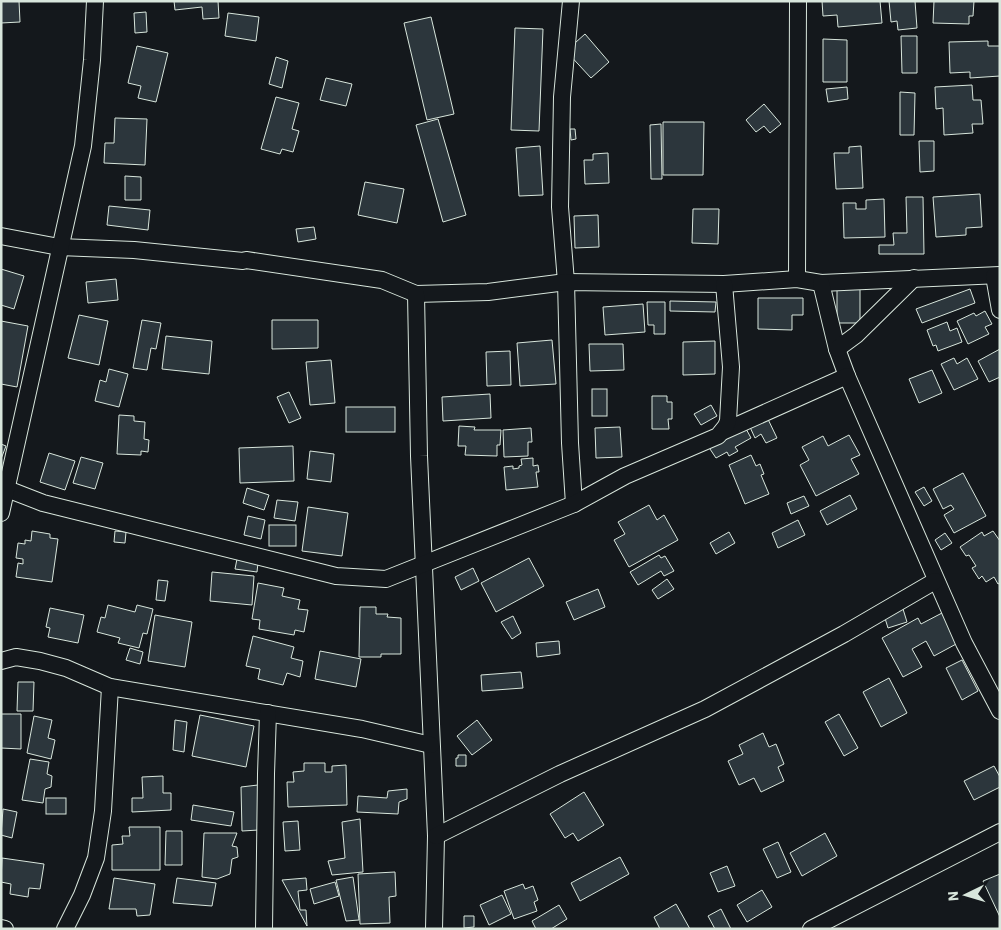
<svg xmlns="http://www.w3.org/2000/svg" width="1001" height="930" font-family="'IBM Plex Sans',sans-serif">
  <rect width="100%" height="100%" fill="#14181c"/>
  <g fill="#2c363c" stroke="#d8e6dc">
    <path d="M1 1H19L20 22 1 23Z"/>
    <path d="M174 1H218L219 18 203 19 202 7 175 10Z"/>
    <path d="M822 1H880L882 23 838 27 837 15 823 16Z"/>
    <path d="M889 1H915L917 28 898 30 897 21 891 22Z"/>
    <path d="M934 1H974L973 16H969V24L933 23Z"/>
    <path d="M146 12 147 32 135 33 134 13Z"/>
    <path d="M228 13 259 17 256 41 225 36Z"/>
    <path d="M431 17 454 114 427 120 404 23Z"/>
    <path d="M515 28 543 29 539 131 511 130Z"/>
    <path d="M585 34 609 62 591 78 566 51Z"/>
    <path d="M901 36H917V73H902Z"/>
    <path d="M823 39 847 40V82H823Z"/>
    <path d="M988 41V46H1000V76L970 78V72L950 73 949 42Z"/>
    <path d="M137 46 168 53 156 102 138 98 141 86 128 83Z"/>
    <path d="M276 57 288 61 282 88 269 84Z"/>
    <path d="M326 78 352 84 346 106 320 100Z"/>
    <path d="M972 85 973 100H981L983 124H972L973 133 944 135 943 108 936 109 935 87Z"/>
    <path d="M847 87 848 99 828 102 826 89Z"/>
    <path d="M900 92 915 93 914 135H900Z"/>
    <path d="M276 97 299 103 292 129 299 131 293 152 282 149 280 154 261 149Z"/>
    <path d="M764 104 781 124 770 133 764 126 756 132 746 120Z"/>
    <path d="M115 118 147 119 145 165 104 163 105 143H114Z"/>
    <path d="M438 119 466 215 443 222 416 125Z"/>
    <path d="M663 122H704L703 175H663Z"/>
    <path d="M661 124 662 179H651L650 125Z"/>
    <path d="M570 129H575L576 139 571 140Z"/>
    <path d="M919 141H934V171L920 172Z"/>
    <path d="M540 146 543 195 519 196 516 148Z"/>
    <path d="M861 146 863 188 836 189 834 153H849V147Z"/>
    <path d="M608 153 609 183 585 184 584 160H593V154Z"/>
    <path d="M125 176 141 177V200H125Z"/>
    <path d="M365 182 404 189 397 223 358 215Z"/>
    <path d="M980 194 982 227 966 228V235L936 237 933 197Z"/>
    <path d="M906 197H923L924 254H879V245H894L893 233H907Z"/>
    <path d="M884 199 885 237 844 238 843 203H856V209H866V200Z"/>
    <path d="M109 206 150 210 148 230 107 225Z"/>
    <path d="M693 209H719L718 244 692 243Z"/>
    <path d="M598 215 599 247 575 248 574 216Z"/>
    <path d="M314 227 316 239 298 242 296 229Z"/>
    <path d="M1 269 24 276 14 309 1 305Z"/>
    <path d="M116 279 118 300 88 303 86 282Z"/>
    <path d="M860 287V323H837V288Z"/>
    <path d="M970 289 975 303 922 323 916 309Z"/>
    <path d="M758 298H803V315H792V330L758 329Z"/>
    <path d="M670 301 716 302 715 312 670 311Z"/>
    <path d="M647 302H665V334H654V325H648Z"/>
    <path d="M643 304 645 332 605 335 603 307Z"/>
    <path d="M985 311 992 324 985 327 989 334 968 344 957 321 974 313 976 316Z"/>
    <path d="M79 315 108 321 99 365 68 358Z"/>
    <path d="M142 320 161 323 156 349 151 348 147 370 133 368Z"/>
    <path d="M272 320H318V348L272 349Z"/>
    <path d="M1 321 28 326 17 387 1 384Z"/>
    <path d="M947 322 950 331 957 328 962 342 938 351 936 345 933 346 927 330Z"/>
    <path d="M166 336 212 341 209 374 162 369Z"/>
    <path d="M552 340 556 384 520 386 517 343Z"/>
    <path d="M715 341V374L683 375V342Z"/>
    <path d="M589 344H623L624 370 590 371Z"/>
    <path d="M1000 349V377L989 382 978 361Z"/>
    <path d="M510 351 511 385 487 386 486 352Z"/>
    <path d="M954 358 957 364 967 358 978 379 954 390 941 364Z"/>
    <path d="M331 360 335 403 310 405 306 362Z"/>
    <path d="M109 369 128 374 119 407 95 401 100 380 106 382Z"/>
    <path d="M932 370 942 393 919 403 909 379Z"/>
    <rect x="592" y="389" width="15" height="27"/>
    <path d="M289 392 301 418 289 423 277 397Z"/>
    <path d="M490 394 491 418 443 421 442 397Z"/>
    <path d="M652 396H667V402H672V419H668L669 429H652Z"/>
    <path d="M711 405 717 416 701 425 694 414Z"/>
    <rect x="346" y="407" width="49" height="25"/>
    <path d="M765 413 777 438 766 443 761 434 755 438 749 425Z"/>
    <path d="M119 415 134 416V421L145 422 144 439 149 440 148 452 141 451V455L117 454Z"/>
    <path d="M744 425 751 438 735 447 738 451 729 456 727 452 716 458 708 446Z"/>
    <path d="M459 426 475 427 474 430H501L500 445H497V456L465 455 466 446H458Z"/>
    <path d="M620 427 622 457 596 458 595 428Z"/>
    <path d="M531 428 532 442H528V456L504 457 503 430Z"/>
    <path d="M849 435 860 455 851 459 859 474 816 496 800 465 809 460 802 447 823 436 828 446Z"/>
    <path d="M1 444 6 446 1 459Z"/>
    <path d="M293 446 294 481 240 483 239 448Z"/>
    <path d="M310 451 334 454 331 482 307 479Z"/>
    <path d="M49 453 75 461 65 490 40 482Z"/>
    <path d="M751 455 756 466 760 464 764 474 761 475 769 494 745 504 729 465Z"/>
    <path d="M81 457 103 463 95 489 73 483Z"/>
    <path d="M533 458V466L538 465 539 472H536L538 487 506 490 504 467 513 466V469L519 468V466L522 465 521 459Z"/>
    <path d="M963 473 986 516 954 533 944 515 954 509 951 505 943 509 933 489Z"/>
    <path d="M924 487 932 501 924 506 915 492Z"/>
    <path d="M247 488 269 495 264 510 243 503Z"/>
    <path d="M850 495 857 509 827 525 820 511Z"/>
    <path d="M804 496 809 506 791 514 787 503Z"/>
    <path d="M277 500 298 502 295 521 274 518Z"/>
    <path d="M649 505 657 520 664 515 678 540 629 567 614 540 625 534 618 522Z"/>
    <path d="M308 507 348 513 342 556 302 551Z"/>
    <path d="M248 516 265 520 261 539 244 535Z"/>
    <path d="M798 520 805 535 778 548 772 533Z"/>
    <rect x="269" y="525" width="27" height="21"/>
    <path d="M32 531 50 534V538L58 539 52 582 16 577 18 563 23 564V559L16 558 18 543 25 544V540L31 541Z"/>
    <path d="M115 531 126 532 125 543 114 542Z"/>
    <path d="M993 531 1000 541V583L998 584 994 577 986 582 982 576 979 579 972 568 976 566 969 555 966 556 960 547 982 532 984 536Z"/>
    <path d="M729 532 735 543 716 554 710 543Z"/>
    <path d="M945 533 952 543 941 550 935 540Z"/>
    <path d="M659 555 661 558 665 556 674 571 664 576 661 571 638 585 630 572Z"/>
    <path d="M529 558 544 586 496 612 481 583Z"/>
    <path d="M237 559 258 563 257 572 235 569Z"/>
    <path d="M473 568 479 581 461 590 455 577Z"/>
    <path d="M212 572 254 576 252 605 210 601Z"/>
    <path d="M667 579 674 589 658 599 652 590Z"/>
    <path d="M158 580 168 581 165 601 156 600Z"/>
    <path d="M258 583 284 588 282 596 300 600 298 609 308 610 304 632 295 630 294 635 259 629 260 620 252 619Z"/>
    <path d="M598 589 605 607 574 620 566 602Z"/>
    <path d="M108 605 135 612 137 605 153 609 147 634 143 633 139 648 118 643 120 638 97 632 101 617 105 618Z"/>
    <path d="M360 607H376V614H388L387 617 401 618V654H381V657H359Z"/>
    <path d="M50 608 84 615 78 643 48 637 50 628 46 627Z"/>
    <path d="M903 609 907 622 888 628 884 615Z"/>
    <path d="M942 613 958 643 934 656 926 641 912 649 922 667 903 677 882 638 918 618 921 624Z"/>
    <path d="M155 615 192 622 185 667 148 661Z"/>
    <path d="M513 616 521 633 512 639 501 622Z"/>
    <path d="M253 636 294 647 291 658 303 661 300 677 287 673 283 685 258 679 260 669 246 666Z"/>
    <path d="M559 641 560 654 537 657 536 643Z"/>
    <path d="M130 648 143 652 140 664 126 660Z"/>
    <path d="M320 651 361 659 356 687 315 679Z"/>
    <path d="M962 660 978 691 962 700 946 668Z"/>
    <path d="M521 672 523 688 482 691 481 675Z"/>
    <path d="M889 678 907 713 881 727 863 692Z"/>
    <path d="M18 682H34L33 711H17Z"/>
    <path d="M1 714H21V749L1 748Z"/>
    <path d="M839 714 858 748 844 756 825 722Z"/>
    <path d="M200 715 254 726 246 767 192 756Z"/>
    <path d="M34 716 52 720 48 738 55 740 51 759 27 753Z"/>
    <path d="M175 720 187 722 184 752 173 750Z"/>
    <path d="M477 720 492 740 472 755 457 736Z"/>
    <path d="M763 733 769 747 776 744 784 764 778 767 784 781 761 792 754 778 739 785 728 761 743 754 739 745Z"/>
    <path d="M458 755H466V766H456V758H458Z"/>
    <path d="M30 759 49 762 47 774 52 776 51 787 45 789 43 803 22 800Z"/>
    <path d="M304 763H325V772H332V766L346 765 347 805 288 807 287 782H294L293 772 304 771Z"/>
    <path d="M994 766 1000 777V787L974 800 964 781Z"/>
    <path d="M163 776V793H171V810L132 812V798H143L142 777Z"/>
    <path d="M258 785 259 830 242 831 241 787Z"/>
    <path d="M407 789V799L399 802 398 814 357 812 358 796 387 798 388 791Z"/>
    <path d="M584 792 604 825 578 841 573 833 565 838 550 814Z"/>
    <rect x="46" y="798" width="20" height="16"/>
    <path d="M193 805 234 812 231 826 191 820Z"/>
    <path d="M3 809 17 812 12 838 1 835Z"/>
    <path d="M360 819 363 872 332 875 328 861 345 858 342 822Z"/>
    <path d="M298 821 300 850 285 851 283 822Z"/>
    <path d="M129 827H160V870H112V845L123 844 122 836H130Z"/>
    <path d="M166 831H182V865H165Z"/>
    <path d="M204 833H237L232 846 237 847 238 857 232 859 230 874 217 879 202 877Z"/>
    <path d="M825 833 837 856 802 876 790 853Z"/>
    <path d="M778 842 791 872 777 878 763 849Z"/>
    <path d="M620 857 629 874 580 901 571 883Z"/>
    <path d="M2 858 44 864 40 889 29 888 28 897 10 894 11 884 1 882Z"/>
    <path d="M727 866 735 886 718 892 710 873Z"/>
    <path d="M395 872 396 896 389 897 390 923 360 924 358 874Z"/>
    <path d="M1000 874V917L983 881Z"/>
    <path d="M353 877 359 920 346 921 336 880Z"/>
    <path d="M114 878 155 884 150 915 137 916 136 909H109Z"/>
    <path d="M177 878 216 883 212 906 173 903Z"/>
    <path d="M306 878 307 890 298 891 300 910H306L307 926 282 880Z"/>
    <path d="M335 882 339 896 314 904 310 889Z"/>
    <path d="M523 884 525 889 533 886 538 900 534 902 537 911 514 919 504 891Z"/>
    <path d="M762 890 772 907 747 922 737 905Z"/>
    <path d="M502 895 511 914 489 925 480 905Z"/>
    <path d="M676 904 690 929H660L654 917Z"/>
    <path d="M559 905 567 919 551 929H536L532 921Z"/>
    <path d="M721 909 731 929H715L708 916Z"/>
    <path d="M464 916H474V927L464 928Z"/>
  </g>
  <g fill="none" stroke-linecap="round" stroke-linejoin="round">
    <defs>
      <g id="minor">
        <path d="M571 1 562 97 560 207 566 282 570 443 574 504"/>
        <path d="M1 236 59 247 134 250 243 261 246 260 382 280 416 294 488 292 566 282 724 284 797 279 821 283 1000 275"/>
        <path d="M994 276 1000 310"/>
        <path d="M797 279 798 1"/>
        <path d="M821 283 837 349 847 376 964 643 1000 711"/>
        <path d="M416 294 419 456 436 836 434 929"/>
        <path d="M837 349 856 335 914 278"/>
        <path d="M722 432 847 376"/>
        <path d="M7 489 43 503 336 576 386 579 574 504 625 476 718 436 726 426 728 421 731 367 724 284"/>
        <path d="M1 513 83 146 92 60 95 1"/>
        <path d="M1 661 16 657 40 661 66 668 110 687 362 729 431 745"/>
        <path d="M436 836 560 774 705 709 844 634 935 581"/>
        <path d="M1 928 5 929"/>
        <path d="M65 929 82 895 96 858 103 811 110 687"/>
        <path d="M264 929 266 774 268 713"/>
        <path d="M811 929 1000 832"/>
      </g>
    </defs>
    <use href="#minor" stroke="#d8e6dc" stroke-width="18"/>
    <use href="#minor" stroke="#14181c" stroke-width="16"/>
  </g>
  <rect width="1001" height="930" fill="none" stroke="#d8e6dc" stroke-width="5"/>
  <g transform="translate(966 895) rotate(265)" stroke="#14181c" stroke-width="4" paint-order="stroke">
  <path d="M0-4L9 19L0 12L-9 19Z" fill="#d8e6dc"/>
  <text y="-8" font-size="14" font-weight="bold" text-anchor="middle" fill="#d8e6dc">N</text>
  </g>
</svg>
